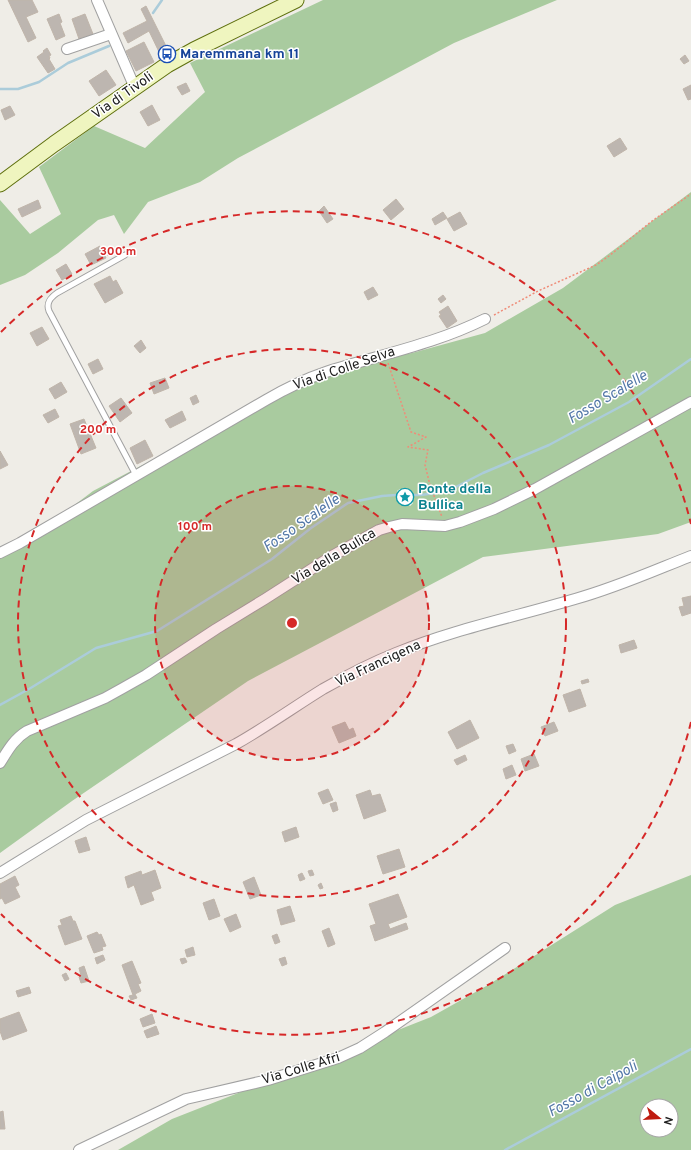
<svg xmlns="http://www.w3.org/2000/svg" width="691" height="1150" font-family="Overpass,sans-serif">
  <rect width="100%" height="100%" fill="#efede7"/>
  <g fill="#a9cb9f" fill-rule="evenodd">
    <path d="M323 0H557L454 43 238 158 200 182 148 202 124 234 114 215 98 220 58 253 25 275 0 285V200L30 234 61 214 39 167 94 126 145 148 205 92 190 63Z"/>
    <path d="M691 192V522L658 534 483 557 248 681 72 801 0 853V559L23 544 93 491 192 439 353 363 412 353 485 333 563 288Z"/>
    <path d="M691 875V1150H118L172 1119 431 1017 488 985 615 905ZM647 1106H671V1130H647Z"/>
  </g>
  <path fill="#fff" d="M400 489 413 503 410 506 397 491Z"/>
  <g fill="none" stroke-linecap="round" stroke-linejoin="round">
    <g stroke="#abccda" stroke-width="2.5">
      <path d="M153 13 162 0"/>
      <path d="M0 89H18L39 82 68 63 109 46"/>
      <path d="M0 705 29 689 96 648 157 631 272 559 311 528 348 503 382 496 396 495H421L448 491 483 473 549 445 629 402 691 359"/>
      <path d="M505 1150 691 1049"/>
    </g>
  </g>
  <g fill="#bdb6b0" stroke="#c0b5aa">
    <path d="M8 0H32L38 12 26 17 36 38 28 42Z"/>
    <path d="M146 6 169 52 161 56 149 31 128 43 123 33 147 21 141 9Z"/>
    <path d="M59 14 62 22 60 23 65 36 56 40 47 19Z"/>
    <path d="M85 14 93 34 79 39 72 19Z"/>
    <path d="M144 42 154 62 136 71 126 51Z"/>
    <path d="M47 48 51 55 49 56 50 58 49 59 55 69 48 73 37 57 44 52 43 51Z"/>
    <path d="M685 55 689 61 684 64 680 59Z"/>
    <path d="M106 70 116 85 99 96 89 81Z"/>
    <path d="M186 83 190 91 182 95 177 87Z"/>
    <path d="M691 85V99L688 100 683 89Z"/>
    <path d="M152 105 160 120 148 126 140 112Z"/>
    <path d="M10 106 15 115 5 120 1 110Z"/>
    <path d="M620 138 627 149 614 157 607 146Z"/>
    <path d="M396 199 404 209 391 220 383 210Z"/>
    <path d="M38 200 41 208 22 217 18 209Z"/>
    <path d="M324 206 333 219 327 223 319 211Z"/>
    <path d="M443 212 447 218 435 225 432 219Z"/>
    <path d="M460 212 467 224 454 231 447 219Z"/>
    <path d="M100 246 106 258 91 265 85 254Z"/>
    <path d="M66 264 72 274 62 280 56 270Z"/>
    <path d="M110 276 113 282 116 280 123 293 105 303 94 284Z"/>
    <path d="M373 287 378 295 368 300 364 292Z"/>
    <path d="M443 295 446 299 441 303 438 299Z"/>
    <path d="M448 306 457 321 447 328 439 316 441 315 439 312Z"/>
    <path d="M42 327 49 339 37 346 30 333Z"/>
    <path d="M141 340 146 348 140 353 134 346Z"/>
    <path d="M98 359 103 369 93 374 88 364Z"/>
    <path d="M165 378 169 388 154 394 150 383Z"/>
    <path d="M61 382 67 392 55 399 49 389Z"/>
    <path d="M196 395 199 402 193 405 190 398Z"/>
    <path d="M121 398 132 413 120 422 109 406Z"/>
    <path d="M55 409 59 417 48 423 43 415Z"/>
    <path d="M182 411 186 420 170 428 165 420Z"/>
    <path d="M84 419 96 448 81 454 70 424Z"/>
    <path d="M145 440 153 456 137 464 130 448Z"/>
    <path d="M0 451 8 465 0 469Z"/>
    <path d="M691 596V613L682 616 679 607 684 606 682 598Z"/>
    <path d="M634 640 637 648 621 653 619 645Z"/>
    <path d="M588 679 589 682 582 684 581 681Z"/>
    <path d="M580 689 586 706 569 712 563 695Z"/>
    <path d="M470 720 479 738 457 749 448 732Z"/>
    <path d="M345 722 349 730 353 728 356 736 339 743 332 727Z"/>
    <path d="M554 722 558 731 545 736 541 727Z"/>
    <path d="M513 744 516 751 509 754 506 746Z"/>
    <path d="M534 754 539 766 525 771 521 759Z"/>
    <path d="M465 755 467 760 457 765 454 760Z"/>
    <path d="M512 765 516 775 506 779 503 769Z"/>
    <path d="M328 789 333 800 323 804 318 793Z"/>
    <path d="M370 790 372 796 380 794 386 811 364 819 356 795Z"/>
    <path d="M336 802 338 810 333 812 330 804Z"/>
    <path d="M296 827 299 837 285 842 282 832Z"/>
    <path d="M86 837 90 850 79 853 75 841Z"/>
    <path d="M399 849 405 867 383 874 377 856Z"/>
    <path d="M155 870 161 888 151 892 154 900 141 905 134 885 128 888 125 877 141 871 142 875Z"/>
    <path d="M312 870 314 875 310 876 308 871Z"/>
    <path d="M302 873 305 879 300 881 298 875Z"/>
    <path d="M15 876 19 885 15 887 20 897 5 904 2 898 0 899V884Z"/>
    <path d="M254 877 261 895 250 899 243 882Z"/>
    <path d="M321 883 323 888 320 889 318 885Z"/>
    <path d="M398 894 407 917 388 924 390 929 406 923 408 929 375 941 370 926 376 924 369 904Z"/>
    <path d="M214 899 220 916 209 920 203 903Z"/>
    <path d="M290 906 295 921 281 925 277 910Z"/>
    <path d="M236 914 241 927 230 932 224 919Z"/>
    <path d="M71 916 73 921H75L82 939 65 945 58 926 62 925 60 920Z"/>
    <path d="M329 928 335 944 328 947 322 931Z"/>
    <path d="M97 932 99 935 101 934 106 946 102 947 103 950 94 953 87 936Z"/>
    <path d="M277 934 280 942 275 944 272 936Z"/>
    <path d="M193 947 195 955 187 957 185 950Z"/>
    <path d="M103 955 105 960 97 964 95 958Z"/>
    <path d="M285 957 287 964 282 966 279 959Z"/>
    <path d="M185 958 187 962 182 964 180 959Z"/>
    <path d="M132 961 141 983 138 984 141 991 135 994 137 998 131 1000 129 996 133 995 122 965Z"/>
    <path d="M84 966 89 981 81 983 79 977 81 976 79 968Z"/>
    <path d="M66 973 69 979 65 981 62 975Z"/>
    <path d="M29 987 31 993 18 997 16 991Z"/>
    <path d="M19 1012 27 1031 3 1040 0 1031V1019Z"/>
    <path d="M152 1014 155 1023 143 1027 140 1019Z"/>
    <path d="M156 1026 159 1034 147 1038 144 1031Z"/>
    <path d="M3 1111 5 1129H0V1112Z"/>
  </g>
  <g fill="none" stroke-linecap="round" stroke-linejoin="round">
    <defs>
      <path id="lane" d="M125 255 57 293C50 298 46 303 49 311L136 475"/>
      <g id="street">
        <path d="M97 0 135 88"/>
        <path d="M67 49 111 34"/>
        <path d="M0 553 20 543 266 400C285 389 305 379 326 372 379 355 435 344 485 319"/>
        <path d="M0 763C8 750 14 739 27 731L105 698 123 688 146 675 216 629 265 599 332 556 379 530 389 527 402 524 445 526 460 522 494 509 535 489 691 402"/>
        <path d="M0 873 86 820 236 744C266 727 294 707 323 689 346 676 371 663 396 653 454 629 515 617 575 599 615 588 653 571 691 556"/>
        <path d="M79 1150 186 1099 268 1080 338 1058 360 1048 385 1032 505 948"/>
      </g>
      <path id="secondary" d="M0 184 54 144 167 65 194 50 296 0"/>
    </defs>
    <use href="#lane" stroke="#a1a1a1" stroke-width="7"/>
    <use href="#street" stroke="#a1a1a1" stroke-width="12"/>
    <use href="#secondary" stroke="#5f700e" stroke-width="17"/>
    <g stroke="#ef8c78" stroke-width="1.5" stroke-dasharray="2 2" stroke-linecap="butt">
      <path d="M494 315 538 291 596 265 609 256 652 221 691 194"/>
      <path d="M388 363 411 432 426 437 408 447 428 450 425 465 430 485 442 517"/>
    </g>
    <use href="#lane" stroke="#fff" stroke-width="5"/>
    <use href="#street" stroke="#fff" stroke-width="10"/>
    <use href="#secondary" stroke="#eff5bf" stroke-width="15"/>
  </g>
  <circle cx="292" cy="623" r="137" fill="#d62828" fill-opacity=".12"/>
  <g fill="none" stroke="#d62828" stroke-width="2" stroke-dasharray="7 5">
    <circle cx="292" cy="623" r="137"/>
    <circle cx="292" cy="623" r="274"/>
    <path d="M691 722A411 411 0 0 1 1 914M1 332A411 411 0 0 1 691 524"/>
  </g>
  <defs>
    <symbol id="bus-ring" viewBox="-11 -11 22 22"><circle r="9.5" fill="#fff" stroke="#1a4fb4" stroke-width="1.5"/><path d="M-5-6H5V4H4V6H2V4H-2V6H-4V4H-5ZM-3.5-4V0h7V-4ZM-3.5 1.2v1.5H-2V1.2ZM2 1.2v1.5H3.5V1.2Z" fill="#1a4fb4"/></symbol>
    <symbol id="sight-ring" viewBox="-11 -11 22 22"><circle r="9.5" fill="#fff" stroke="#0f9aa8" stroke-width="1.5"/><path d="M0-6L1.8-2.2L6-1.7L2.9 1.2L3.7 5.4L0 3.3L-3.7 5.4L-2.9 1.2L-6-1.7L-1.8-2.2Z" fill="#0f9aa8"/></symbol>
  </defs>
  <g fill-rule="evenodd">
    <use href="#bus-ring" x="157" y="44" width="20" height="20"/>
    <use href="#sight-ring" x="395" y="487" width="20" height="20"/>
  </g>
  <g text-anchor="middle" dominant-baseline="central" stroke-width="3" stroke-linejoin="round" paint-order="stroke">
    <g font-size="14" font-weight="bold" fill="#164399" stroke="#fff" text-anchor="start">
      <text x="180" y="54">Maremmana km 11</text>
    </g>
    <g font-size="14" fill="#202020" stroke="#fff">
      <text transform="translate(123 96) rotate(-35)">Via di Tivoli</text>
      <text transform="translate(344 369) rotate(-19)">Via di Colle Selva</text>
      <text transform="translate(334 557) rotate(-31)">Via della Bulica</text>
      <text transform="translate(378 664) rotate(-25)">Via Francigena</text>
      <text transform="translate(301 1069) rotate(-17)">Via Colle Afri</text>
    </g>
    <g font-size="14" font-weight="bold" fill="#0d838f" stroke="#fff" text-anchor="start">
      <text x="418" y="489">Ponte della<tspan x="418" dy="16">Bullica</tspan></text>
    </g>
    <g font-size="15" font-style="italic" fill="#5378a8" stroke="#fff">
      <text transform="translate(608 398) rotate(-31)">Fosso Scalelle</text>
      <text transform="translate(302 524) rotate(-35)">Fosso Scalelle</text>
      <text transform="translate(593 1090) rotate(-29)">Fosso di Caipoli</text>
    </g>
  </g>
  <circle cx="292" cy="623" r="6" fill="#d62828" stroke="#fff" stroke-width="2"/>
  <g font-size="12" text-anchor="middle" font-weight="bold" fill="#d62828" stroke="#fff" stroke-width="3" stroke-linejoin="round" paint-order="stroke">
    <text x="118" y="255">300 m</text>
    <text x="98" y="433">200 m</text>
    <text x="195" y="530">100 m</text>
  </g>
  <g transform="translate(659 1118) rotate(108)"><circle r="19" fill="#ffffff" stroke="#a6a6a6"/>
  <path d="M0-3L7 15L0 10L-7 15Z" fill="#bf1b10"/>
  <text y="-6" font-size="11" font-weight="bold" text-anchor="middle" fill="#202020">N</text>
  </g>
</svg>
